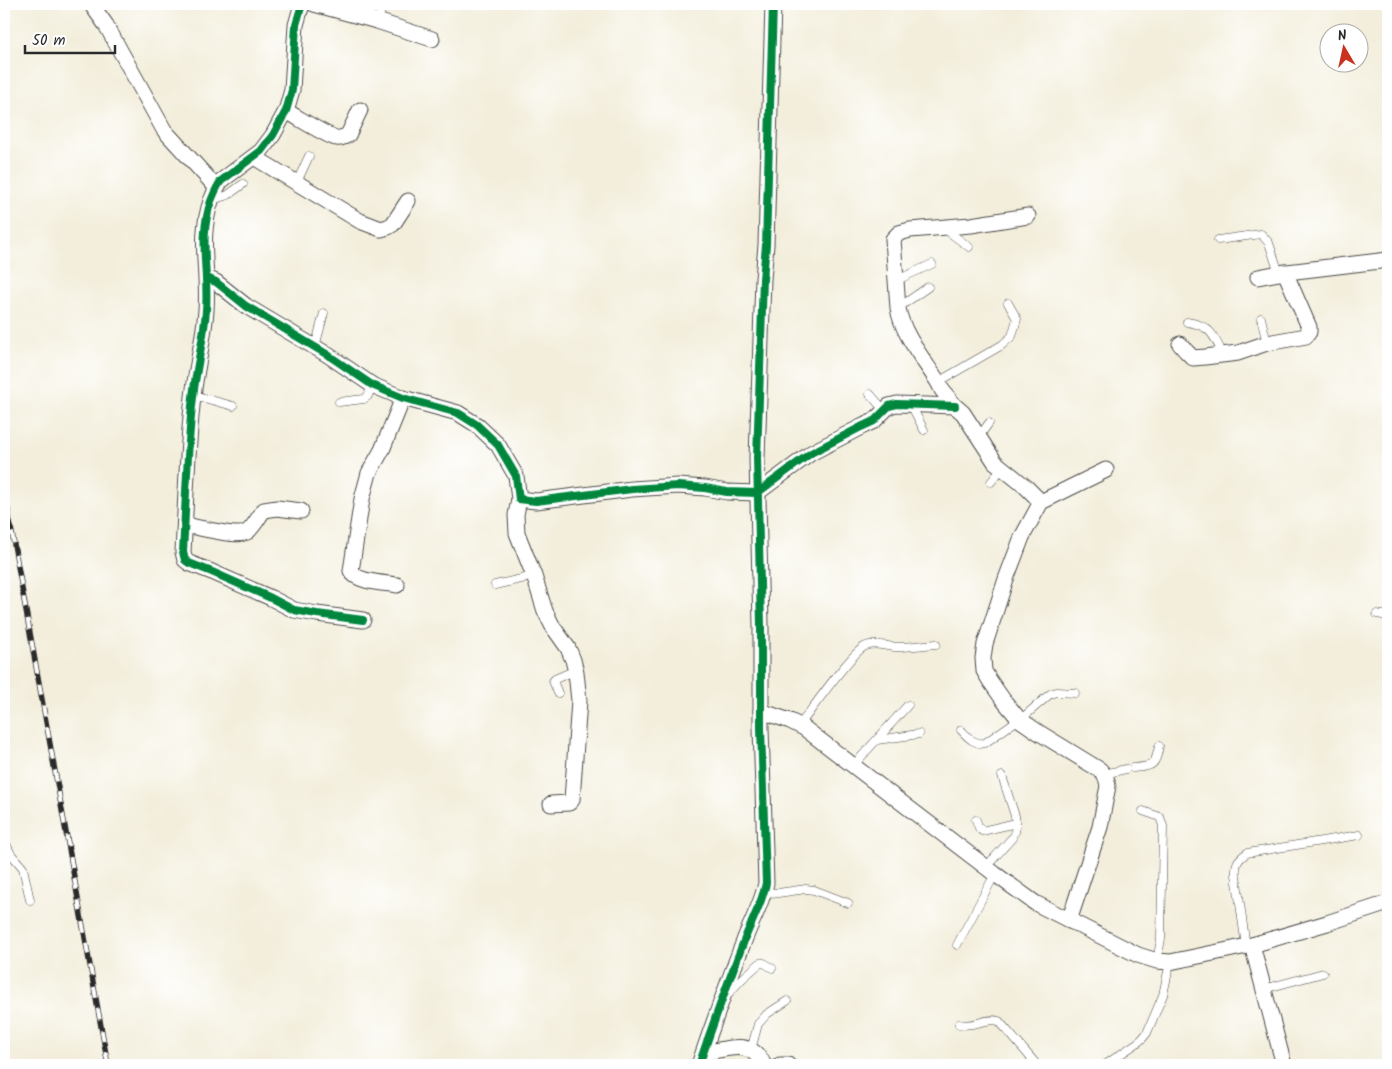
<svg xmlns="http://www.w3.org/2000/svg" width="1392" height="1069" font-family="Kalam,sans-serif">
  <rect width="100%" height="100%" fill="#fff"/>
  <filter id="ink" filterUnits="userSpaceOnUse"><feTurbulence type="fractalNoise" baseFrequency=".02" numOctaves="2"/><feDisplacementMap in="SourceGraphic" scale="10" xChannelSelector="R" yChannelSelector="G"/><feConvolveMatrix kernelMatrix="1 2 1 2 8 2 1 2 1" color-interpolation-filters="sRGB"/></filter>
  <filter id="wash" filterUnits="userSpaceOnUse"><feTurbulence type="fractalNoise" baseFrequency=".0096" numOctaves="4" result="noise"/><feDisplacementMap in="SourceGraphic" scale="20" xChannelSelector="R" yChannelSelector="G"/><feGaussianBlur stdDeviation="1.12" result="paint"/><feColorMatrix in="noise" values="0 0 0 0 0 0 0 0 0 0 0 0 0 0 0 0 0 1.4 0 .05"/><feComposite in="paint" operator="in"/></filter>
  <g filter="url(#wash)">
    <rect width="100%" height="100%" fill="#f3eedb"/>
  </g>
  <g filter="url(#ink)">
    <g fill="none" stroke-linecap="round" stroke-linejoin="round">
      <defs>
        <g id="lane">
          <path d="M377 21 384 4"/>
          <path d="M297 182 309 156"/>
          <path d="M212 200 228 195 243 184"/>
          <path d="M945 229 969 247"/>
          <path d="M1218 240 1261 234 1269 243 1279 273"/>
          <path d="M895 281 932 264"/>
          <path d="M898 308 928 287"/>
          <path d="M1261 318 1267 343"/>
          <path d="M1187 322C1210 325 1214 335 1223 355"/>
          <path d="M315 347 324 313"/>
          <path d="M938 382 1002 345 1012 336 1017 319 1008 303"/>
          <path d="M870 394 884 410"/>
          <path d="M193 395 233 406"/>
          <path d="M339 402 364 399 368 396 372 385"/>
          <path d="M911 405 924 430"/>
          <path d="M978 438 989 423"/>
          <path d="M991 482 1002 468"/>
          <path d="M495 585 534 576"/>
          <path d="M1377 614 1388 616"/>
          <path d="M558 693 553 681 555 679 576 670"/>
          <path d="M1020 720 1050 694 1056 692 1075 693"/>
          <path d="M799 726C810 712 853 650 866 646 875 642 887 647 897 647 910 647 923 645 936 644"/>
          <path d="M961 730C968 737 974 745 985 743L1019 719"/>
          <path d="M877 740 919 734"/>
          <path d="M853 766 908 705"/>
          <path d="M1133 768C1154 766 1155 766 1159 746"/>
          <path d="M1104 774 1126 769"/>
          <path d="M1002 776 1015 816 1016 823 1015 832"/>
          <path d="M1143 811 1160 817 1163 826 1161 939 1157 961"/>
          <path d="M976 820 979 828 982 831 1016 823"/>
          <path d="M4 840 11 854 23 868 30 900"/>
          <path d="M986 867 1012 838"/>
          <path d="M764 892 778 893 806 889 814 890 848 903"/>
          <path d="M957 945 995 874"/>
          <path d="M1246 947 1236 875C1235 864 1237 860 1247 853L1359 835"/>
          <path d="M1264 989 1323 973"/>
          <path d="M728 994 742 979 760 963H764L772 968"/>
          <path d="M959 1024C975 1028 985 1017 999 1021L1037 1065"/>
          <path d="M751 1050 758 1024 767 1014 787 1001"/>
          <path d="M1105 1065 1137 1043 1142 1039 1147 1033 1163 995 1170 962"/>
        </g>
        <g id="street">
          <path d="M91 4 106 25 164 130 216 187"/>
          <path d="M302 4 296 25 292 90 286 111 273 135 261 151 221 181C216 188 214 194 211 201 198 239 209 272 206 310 204 339 196 368 193 397 187 448 186 500 183 552L185 560 189 563 212 572 271 598 294 610 317 614 363 620"/>
          <path d="M314 4 377 21 432 39"/>
          <path d="M286 111C299 118 323 134 336 138 341 139 344 137 348 135L360 110"/>
          <path d="M254 157 360 221 381 229 388 227 393 224 408 201"/>
          <path d="M1028 216 971 225 910 230 899 233 893 239 898 308C902 334 924 360 938 382L942 390 955 406 963 413 995 462 1026 487 1041 502"/>
          <path d="M1258 277 1279 273 1388 260"/>
          <path d="M207 278 216 282 246 306 328 355 372 385 403 398 458 413 477 425 498 445 516 476 519 499 536 501 632 489 678 486 705 488 727 492 757 493 811 453 861 427 874 421 889 406 897 404 955 406"/>
          <path d="M1180 344 1186 351 1193 358 1205 357 1238 353 1267 343 1306 336 1309 332V327L1285 272"/>
          <path d="M519 499 516 515 517 533 534 576 545 611 553 627 568 648 573 660 576 672 579 701 572 800 569 803 551 804"/>
          <path d="M185 525C197 527 238 538 247 532 254 527 259 516 264 510L277 508 301 511"/>
          <path d="M397 585C385 583 356 582 351 571L362 499 369 473 382 450 403 398"/>
          <path d="M761 711 790 721 804 728 995 874 1035 903 1138 955 1157 961 1170 962 1252 945 1327 923 1388 903"/>
          <path d="M1069 921 1100 827 1108 786 1106 777 1100 770 1038 732 1019 719 1004 701 990 681 984 671 983 658 985 644 1006 579 1022 537 1041 502 1106 470"/>
          <path d="M1252 945 1284 1065"/>
          <path d="M704 1053C727 1049 751 1038 764 1065"/>
          <path d="M699 1065C713 1024 728 982 744 941 751 922 762 904 766 883L761 728V625L757 458 763 279 766 245 773 4"/>
          <path d="M780 1065H788"/>
        </g>
      </defs>
      <use href="#lane" stroke="#494845" stroke-width="9"/>
      <use href="#street" stroke="#494845" stroke-width="17"/>
      <use href="#lane" stroke="#fff" stroke-width="8"/>
      <use href="#street" stroke="#fff" stroke-width="15"/>
      <defs>
        <path id="rail" d="M4 489 108 1065"/>
      </defs>
      <use href="#rail" stroke="#2b2b2b" stroke-width="5.5"/>
      <use href="#rail" stroke="#fff" stroke-width="4" stroke-dasharray="11" stroke-linecap="butt"/>
      <defs>
        <g id="cycleway">
          <path d="M302 4 296 25 292 90 286 111 273 135 261 151 221 181C216 188 214 194 211 201 198 239 209 272 206 310 204 339 196 368 193 397 187 448 186 500 183 552L185 560 189 563 212 572 271 598 294 610 317 614 363 620"/>
          <path d="M207 278 216 282 246 306 328 355 372 385 403 398 458 413 477 425 498 445 516 476 519 499 536 501 632 489 678 486 705 488 727 492 757 493 811 453 861 427 874 421 889 406 897 404 955 406"/>
          <path d="M699 1065C713 1024 728 982 744 941 751 922 762 904 766 883L761 728V625L757 458 763 279 766 245 773 4"/>
        </g>
      </defs>
      <use href="#cycleway" stroke="#fff" stroke-width="11"/>
      <use href="#cycleway" stroke="#00873e" stroke-width="8"/>
    </g>
  </g>
  <rect width="1392" height="1069" fill="none" stroke="#fff" stroke-width="20"/>
  <g transform="translate(1344 48) rotate(351)"><circle r="24" fill="#ffffff" stroke="#aaaaaa"/>
  <path d="M0-4L9 19L0 12L-9 19Z" fill="#c8321e"/>
  <text y="-8" font-size="14" font-weight="bold" text-anchor="middle" fill="#2b2b2b">N</text>
  </g>
  <path d="M25 45v8h90v-8" fill="none" stroke="#2b2b2b" stroke-width="2.5"/>
  <text x="32" y="45" font-size="15" fill="#2b2b2b" stroke="#ffffff" stroke-width="4" paint-order="stroke">50 m</text>
</svg>
